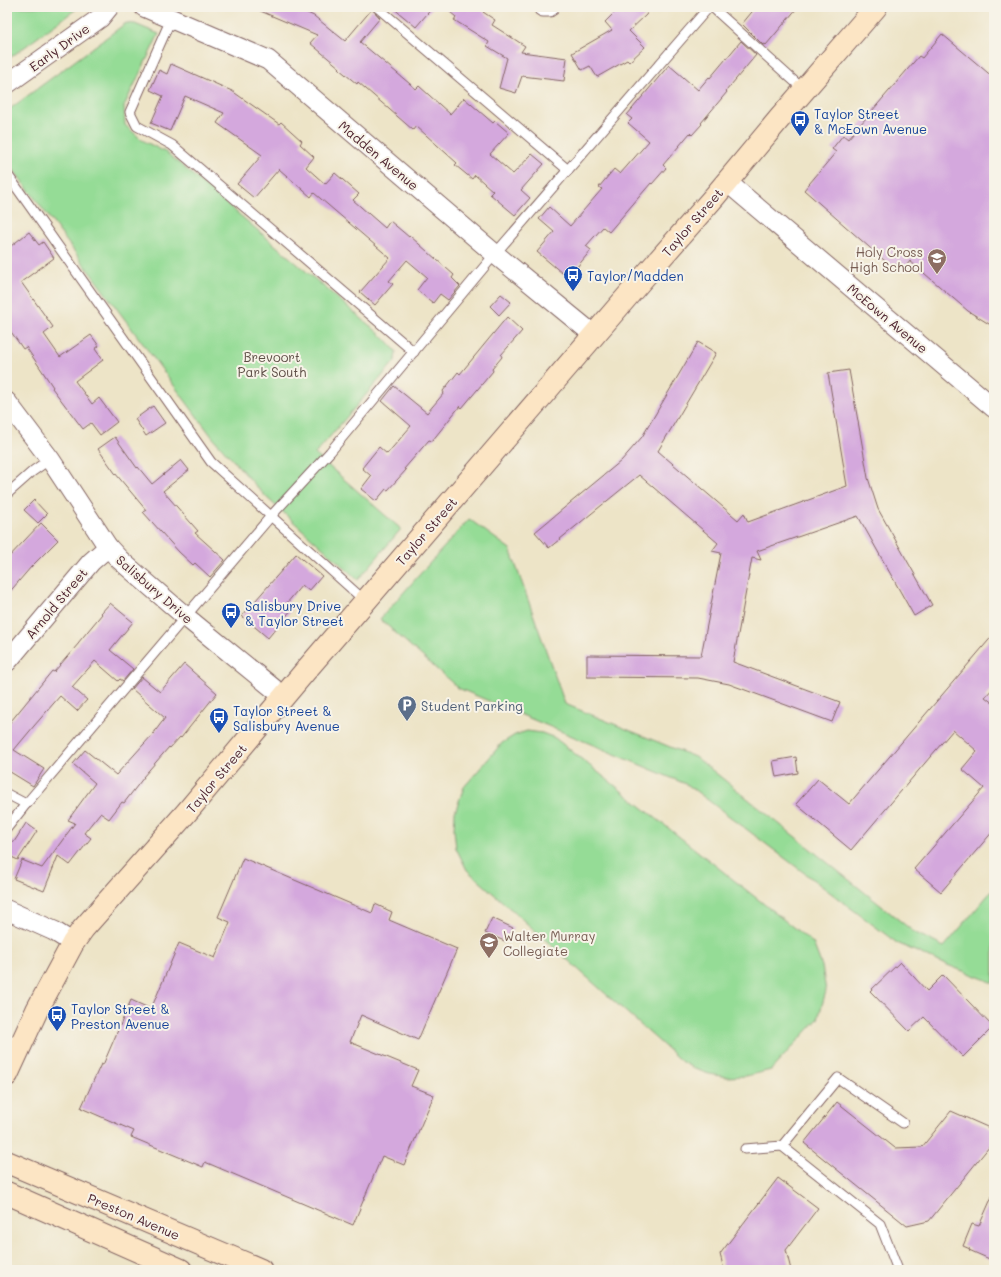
<svg xmlns="http://www.w3.org/2000/svg" width="1001" height="1277" font-family="Mali,sans-serif">
  <rect width="100%" height="100%" fill="#f7f3e8"/>
  <filter id="ink" filterUnits="userSpaceOnUse"><feTurbulence type="fractalNoise" baseFrequency=".025" numOctaves="2"/><feDisplacementMap in="SourceGraphic" scale="8" xChannelSelector="R" yChannelSelector="G"/><feConvolveMatrix kernelMatrix="1 2 1 2 8 2 1 2 1" color-interpolation-filters="sRGB"/></filter>
  <filter id="wash" filterUnits="userSpaceOnUse"><feTurbulence type="fractalNoise" baseFrequency=".012" numOctaves="4" result="noise"/><feDisplacementMap in="SourceGraphic" scale="16" xChannelSelector="R" yChannelSelector="G"/><feGaussianBlur stdDeviation="0.9" result="paint"/><feColorMatrix in="noise" values="0 0 0 0 0 0 0 0 0 0 0 0 0 0 0 0 0 1.4 0 .05"/><feComposite in="paint" operator="in"/></filter>
  <g filter="url(#wash)">
    <rect width="100%" height="100%" fill="#ede4c7"/>
    <g fill="#95dc96" stroke="#707e60">
      <path d="M7 7H79L7 60Z"/>
      <path d="M126 23 135 24 159 34 124 106 125 125 142 140 167 153 382 336 396 351 395 361 315 454 401 529 358 580 266 497 213 438 7 161V111Z"/>
      <path d="M469 519 510 549 565 704 697 758 914 932 944 947 994 888V983L937 961 897 943 688 785 458 688 380 619Z"/>
      <path d="M527 731 542 733 555 738 813 943 822 966 826 991 818 1019 771 1070 746 1076 727 1077 709 1074 695 1069 682 1062 467 870 456 848 454 830 455 812 464 787 502 743 515 735Z"/>
    </g>
    <g id="blocks">
      <g fill="#d4a8dd">
        <path d="M251 7H294L314 16 345 41 372 9 380 18 360 42 416 89 419 86 450 114 464 98 493 123 495 121 509 133 490 154 513 174 532 154 544 164 521 190 530 198 515 215 490 194 493 191 475 175 472 179 455 165 457 163 416 126 413 130 358 82 357 84 339 69 340 68 310 43 317 35Z"/>
        <path d="M392 7H433L416 27Z"/>
        <path d="M444 7H488L483 12 495 20 492 25 525 46 521 52 567 58 564 81 522 76 516 93 499 88 507 58 487 46 489 42 454 20 456 17Z"/>
        <path d="M620 7H651L646 15 629 31 645 47 629 62 627 60 597 77 590 66 582 70 572 53 612 30 605 22Z"/>
        <path d="M756 7H798L766 45 765 44 763 45 742 24Z"/>
        <path d="M942 34 994 78V327L968 311 910 261 903 270 896 264 893 268 804 190 836 152 832 149 843 135 848 139 919 56 922 58Z"/>
        <path d="M741 41 756 55 726 91 727 92 701 123 702 124 692 135 690 133 663 165 666 168 652 184 651 183 609 232 603 227 586 246 591 250 568 278 537 252 554 232 539 219 549 207 570 226 602 189 599 187 614 169 620 174 649 141 628 123 632 119 627 115 669 65 698 90 709 77 710 78Z"/>
        <path d="M171 64 232 91 279 124 281 122 302 141 300 144 314 157 306 167 325 184 335 173 359 194 353 200 385 228 390 221 409 237 410 236 454 275 452 278 460 286 448 300 440 294 433 303 417 290 427 277 407 260 389 281 393 284 375 305 360 292 390 258 314 193 311 197 279 169 254 198 237 184 262 155 217 123 224 113 185 96 170 131 151 123 163 96 150 90 159 70 167 74Z"/>
        <path d="M29 232 39 245 43 242 54 258 21 282 53 327 44 334 60 357 91 335 99 346 95 349 103 360 75 381 92 404 99 398 117 422 100 435 91 423 83 429 52 388 53 387 26 347 23 349 7 326V249Z"/>
        <path d="M501 294 511 302 499 315 490 306Z"/>
        <path d="M507 317 522 331 501 355 502 357 492 369 493 371 462 408 460 406 432 441 429 440 404 469 406 470 388 490 386 489 376 501 361 489 371 476 362 468 379 447 387 454 411 426 382 401 394 386 427 413 444 393 443 391 458 372 460 374Z"/>
        <path d="M698 342 716 353 658 451 738 520 744 513 748 522 847 486 828 373 849 370 868 478 878 509 932 605 914 616 858 516 757 551 761 560 752 558 733 662 840 702 832 722 729 684 698 678 587 677V655L701 656 721 553 712 551 718 543 639 475 549 548 535 532 621 461 642 437Z"/>
        <path d="M153 406 165 423 146 436 135 419Z"/>
        <path d="M115 437 137 468 138 467 152 484 181 460 189 470 163 491 198 531 195 533 225 560 210 577 195 563 193 565 179 552 143 512 146 510 115 473 98 449Z"/>
        <path d="M34 500 47 514 38 523 24 510Z"/>
        <path d="M41 523 58 540 31 567 7 595V559Z"/>
        <path d="M296 554 322 576 309 591 302 585 286 604 292 609 268 638 242 616Z"/>
        <path d="M110 603 133 622 110 650 133 669 123 681 120 679 118 681 95 661 72 687 87 700 77 711 60 696 34 726 14 750 44 769 33 786 7 770V726L52 671 54 672 79 643H78L102 614 101 613Z"/>
        <path d="M994 634V687L985 697 994 704V830L941 892 914 869 984 788 962 769 977 751 953 730 851 850 796 804 818 779 849 804Z"/>
        <path d="M184 664 217 693 181 738 180 737 170 748 169 747 143 777H144L124 803 122 802 109 819 100 813 84 833 91 838 70 865 58 856 44 891 14 879 22 860 42 868 75 823 68 820 95 783 73 764 85 750 116 775 153 734 165 718 132 689 142 677 160 692Z"/>
        <path d="M796 757 798 773 776 777 773 761Z"/>
        <path d="M26 823 37 831 18 860 7 855V839L14 842Z"/>
        <path d="M243 858 372 913 375 904 392 912 389 920 457 949 418 1040 361 1015 350 1042 418 1070 411 1086 434 1095 404 1165 382 1156 353 1225 205 1162 203 1167 131 1137 134 1131 81 1108 101 1064 103 1065 131 1000 151 1009 179 943 215 958 230 922 218 917Z"/>
        <path d="M492 918 513 928 507 942 485 933Z"/>
        <path d="M900 962 927 991 943 975 993 1027 963 1057 924 1017 909 1031 870 991Z"/>
        <path d="M837 1102 895 1148 922 1147 951 1111 994 1130V1141L929 1221 907 1226 804 1143Z"/>
        <path d="M778 1178 818 1208 786 1250 791 1270H724L720 1254Z"/>
        <path d="M994 1192V1261L969 1250 970 1249 963 1246 972 1224 979 1226Z"/>
      </g>
    </g>
  </g>
  <g filter="url(#ink)">
    <use href="#blocks" fill-opacity="0" stroke="#836462" stroke-width="1"/>
    <g fill="none" stroke-linecap="round" stroke-linejoin="round">
      <defs>
        <g id="lane">
          <path d="M377 7 568 170"/>
          <path d="M712 7 804 90"/>
          <path d="M171 19 130 112 137 126 172 145 414 352"/>
          <path d="M7 174 211 462 365 601"/>
          <path d="M7 494 33 471 50 459"/>
          <path d="M7 794 26 804"/>
          <path d="M7 828 26 804 271 516 330 452 495 254 709 7"/>
          <path d="M7 1039 20 1045"/>
          <path d="M782 1146 838 1078 903 1123"/>
          <path d="M745 1149 782 1146 880 1224 898 1270"/>
        </g>
        <g id="street">
          <path d="M144 7 268 60 495 254 594 335"/>
          <path d="M543 7H549"/>
          <path d="M7 84 100 18 109 7"/>
          <path d="M727 182 994 408"/>
          <path d="M7 402 50 459 108 547 120 560 186 617 284 697"/>
          <path d="M7 662 91 562 108 547"/>
          <path d="M7 910 54 931 73 943"/>
        </g>
        <g id="secondary">
          <path d="M7 1075 37 1010 73 943 83 929 186 813 307 669 644 277 715 196 780 118 876 7"/>
          <path d="M7 1162 261 1270"/>
          <path d="M7 1193 181 1270"/>
        </g>
      </defs>
      <use href="#lane" stroke="#836462" stroke-width="11"/>
      <use href="#street" stroke="#836462" stroke-width="21"/>
      <use href="#secondary" stroke="#836462" stroke-width="24"/>
      <use href="#lane" stroke="#fff" stroke-width="9"/>
      <use href="#street" stroke="#fff" stroke-width="19"/>
      <use href="#secondary" stroke="#fce5c4" stroke-width="22"/>
    </g>
  </g>
  <defs>
    <symbol id="bus-pin" viewBox="-11 -11 22 30"><path d="M0 17L-7.5 6A9.5 9.5 0 1 1 7.5 6Z" fill="#1a4fb4" stroke="#f7f3e8"/><path d="M-5-6H5V4H4V6H2V4H-2V6H-4V4H-5ZM-3.5-4V0h7V-4ZM-3.5 1.2v1.5H-2V1.2ZM2 1.2v1.5H3.5V1.2Z" fill="#fff"/></symbol>
    <symbol id="school-pin" viewBox="-11 -11 22 30"><path d="M0 17L-7.5 6A9.5 9.5 0 1 1 7.5 6Z" fill="#8d6e63" stroke="#f7f3e8"/><path d="M0-5L7-2L0 1L-7-2ZM-4 1L0 2.5L4 1V4Q0 6-4 4Z" fill="#fff"/></symbol>
    <symbol id="parking-pin" viewBox="-11 -11 22 30"><path d="M0 17L-7.5 6A9.5 9.5 0 1 1 7.5 6Z" fill="#5c6f8a" stroke="#f7f3e8"/><path d="M-3.5-5.5H1a3.5 3.5 0 0 1 0 7H-1V5.5H-3.5ZM-1-3.4V-.6H.8a1.4 1.4 0 0 0 0-2.8Z" fill="#fff"/></symbol>
  </defs>
  <g fill-rule="evenodd">
    <use href="#bus-pin" x="789" y="109" width="22" height="30"/>
    <use href="#school-pin" x="926" y="247" width="22" height="30"/>
    <use href="#bus-pin" x="562" y="264" width="22" height="30"/>
    <use href="#bus-pin" x="220" y="601" width="22" height="30"/>
    <use href="#parking-pin" x="396" y="694" width="22" height="30"/>
    <use href="#bus-pin" x="208" y="706" width="22" height="30"/>
    <use href="#school-pin" x="478" y="931" width="22" height="30"/>
    <use href="#bus-pin" x="46" y="1004" width="22" height="30"/>
  </g>
  <g text-anchor="middle" dominant-baseline="central" stroke-width="4" stroke-linejoin="round" paint-order="stroke">
    <g font-size="13" fill="#4a1f2b" stroke="#f7f3e8">
      <text transform="translate(59 47) rotate(-36)">Early Drive</text>
      <text transform="translate(379 155) rotate(40)">Madden Avenue</text>
      <text transform="translate(692 222) rotate(-49)">Taylor Street</text>
      <text transform="translate(888 318) rotate(40)">McEown Avenue</text>
      <text transform="translate(426 531) rotate(-49)">Taylor Street</text>
      <text transform="translate(155 589) rotate(41)">Salisbury Drive</text>
      <text transform="translate(56 603) rotate(-50)">Arnold Street</text>
      <text transform="translate(216 778) rotate(-50)">Taylor Street</text>
      <text transform="translate(134 1216) rotate(23)">Preston Avenue</text>
    </g>
    <g font-size="13" fill="#164399" stroke="#f7f3e8" text-anchor="start">
      <text x="814" y="113">Taylor Street<tspan x="814" dy="15">&amp; McEown Avenue</tspan></text>
      <text x="587" y="275">Taylor/Madden</text>
      <text x="245" y="605">Salisbury Drive<tspan x="245" dy="15">&amp; Taylor Street</tspan></text>
      <text x="233" y="710">Taylor Street &amp;<tspan x="233" dy="15">Salisbury Avenue</tspan></text>
      <text x="71" y="1008">Taylor Street &amp;<tspan x="71" dy="15">Preston Avenue</tspan></text>
    </g>
    <g font-size="13" fill="#785e54" stroke="#f7f3e8" text-anchor="end">
      <text x="923" y="251">Holy Cross<tspan x="923" dy="15">High School</tspan></text>
      <text x="503" y="935" text-anchor="start">Walter Murray<tspan x="503" dy="15">Collegiate</tspan></text>
    </g>
    <g font-size="13" fill="#5d4e46" stroke="#f7f3e8">
      <text x="272" y="356">Brevoort<tspan x="272" dy="15">Park South</tspan></text>
    </g>
    <g font-size="13" fill="#4e5e75" stroke="#f7f3e8" text-anchor="start">
      <text x="421" y="705">Student Parking</text>
    </g>
  </g>
  <rect width="1001" height="1277" fill="none" stroke="#f7f3e8" stroke-width="24"/>
</svg>
